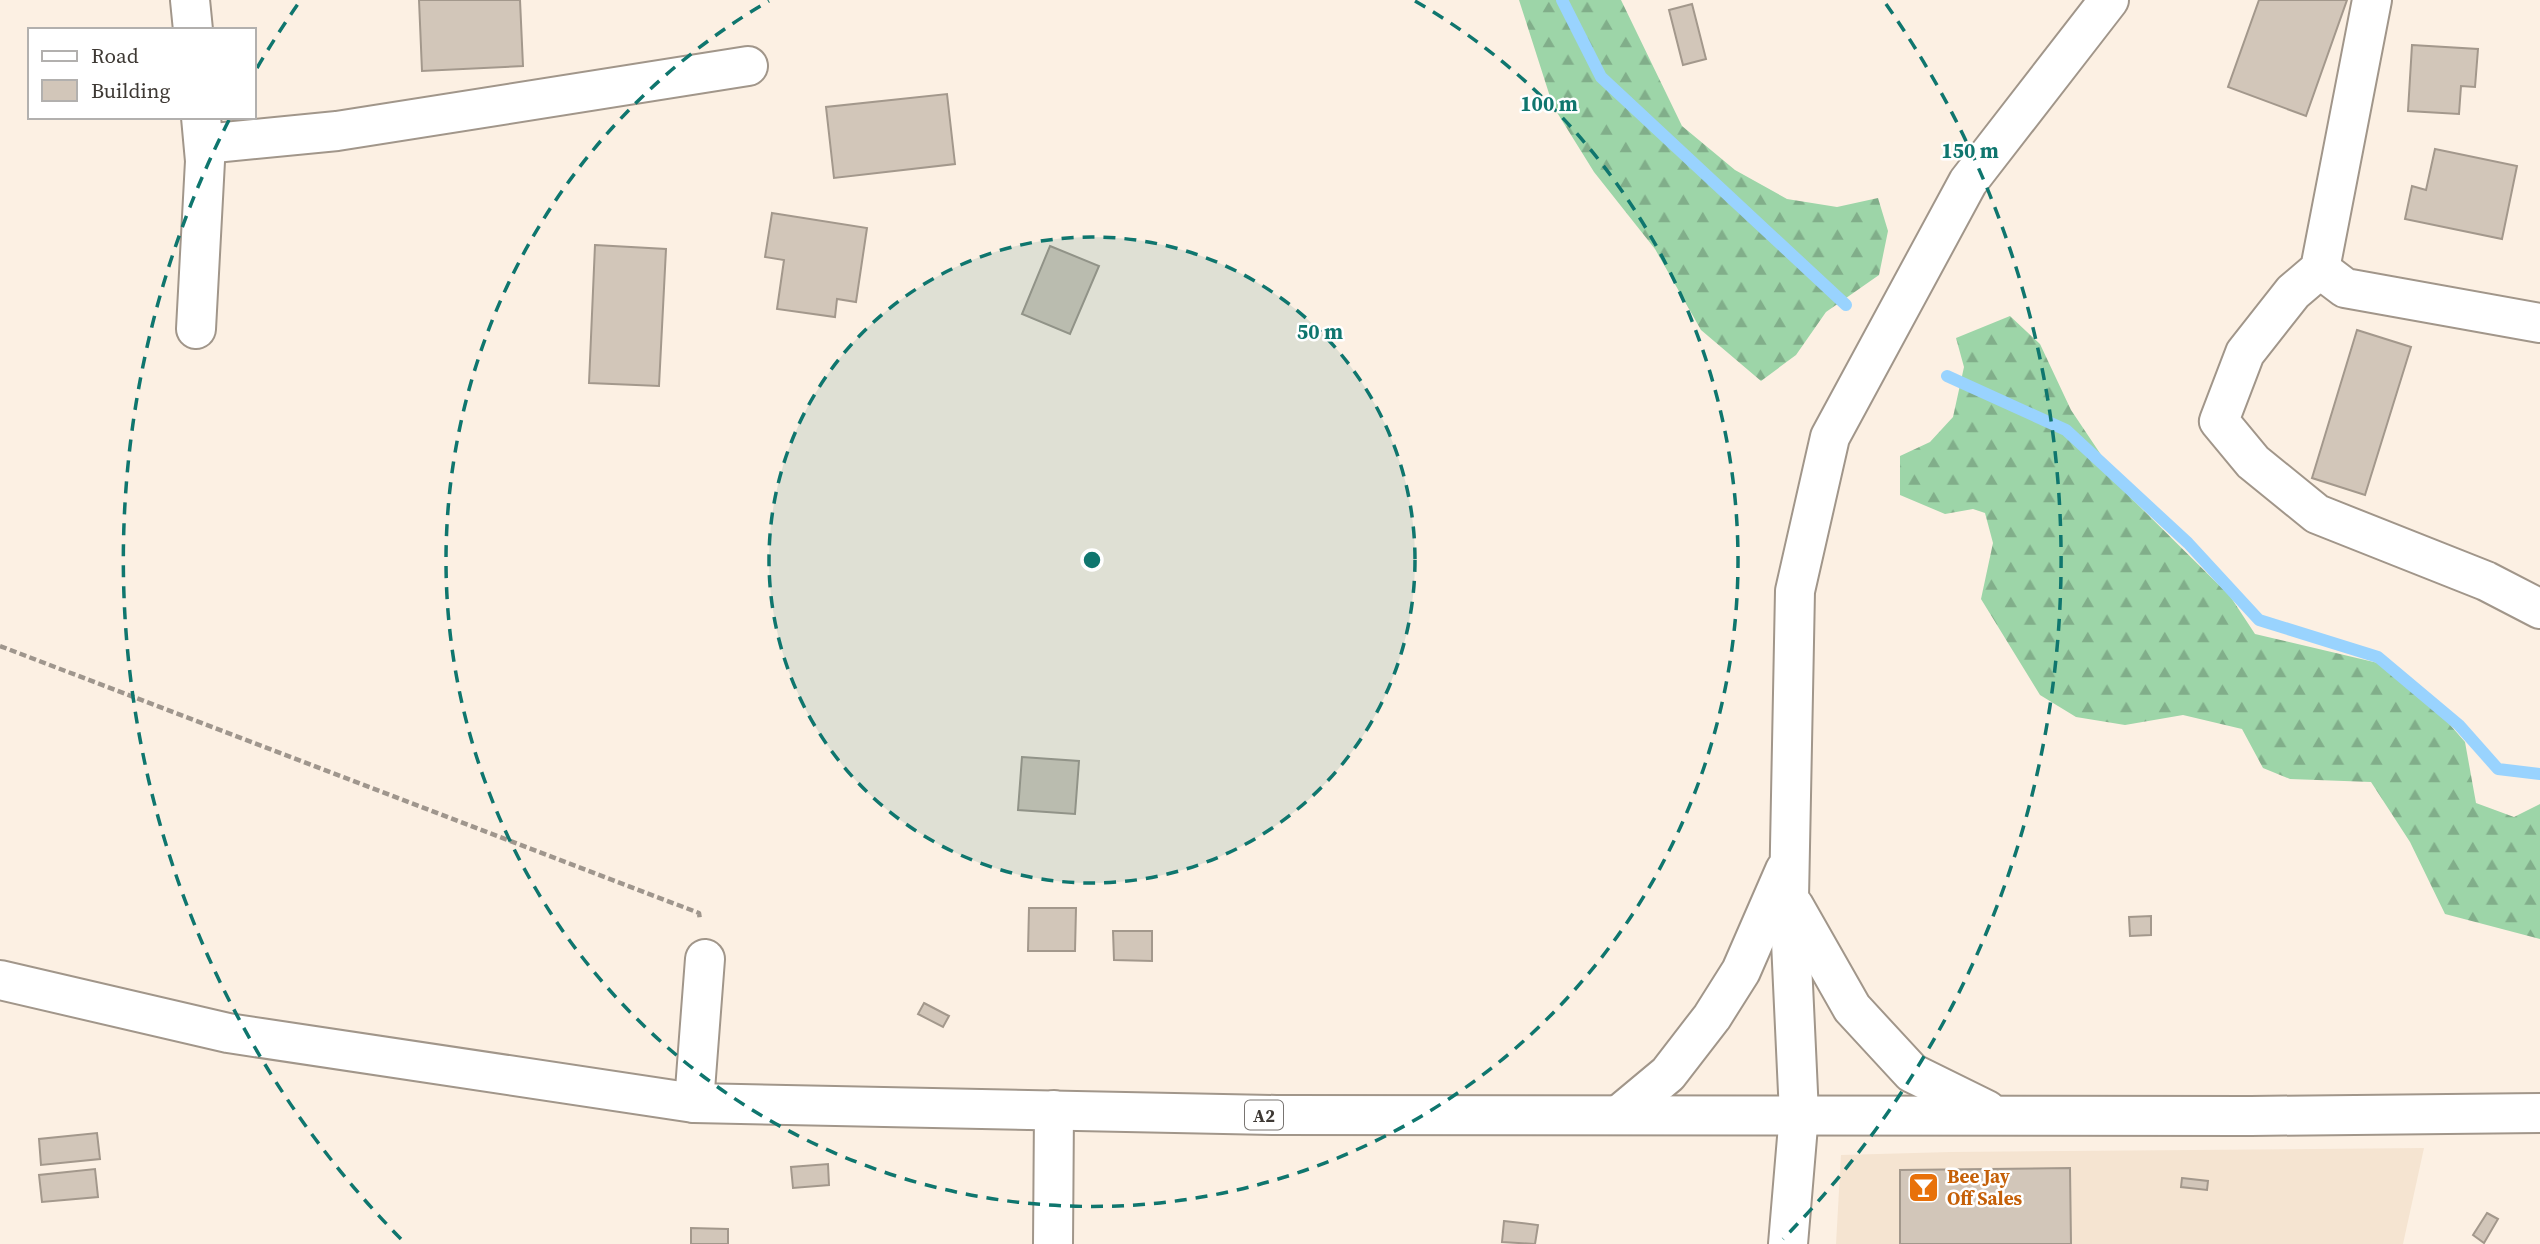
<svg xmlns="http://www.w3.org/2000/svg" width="2540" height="1244" font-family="'Source Serif 4',serif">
  <defs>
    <pattern id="forest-firs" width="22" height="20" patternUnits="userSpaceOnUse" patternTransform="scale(1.75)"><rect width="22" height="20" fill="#9dd5a8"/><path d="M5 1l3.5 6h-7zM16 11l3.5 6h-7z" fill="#81ae8a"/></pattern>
  </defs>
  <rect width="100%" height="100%" fill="#fcf0e3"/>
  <path fill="#f5e4d1" d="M2424 1148 2403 1244H1836L1841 1155 1951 1152Z"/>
  <g fill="url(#forest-firs)">
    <path d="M1519 0H1621L1682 126 1735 170 1787 199 1837 207 1878 198 1888 231 1879 275 1826 312 1796 355 1761 381 1701 330 1655 249 1594 172 1553 106Z"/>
    <path d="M2010 316 2040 344 2071 410 2128 495 2230 596 2255 634 2378 663 2411 680 2465 742 2476 803 2514 817 2540 804V939L2445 914 2410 842 2371 782 2290 779 2263 768 2242 729 2183 715 2125 725 2076 717 2040 695 1981 599 1993 543 1985 513 1973 509 1945 514 1900 495V456L1930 442 1953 417 1964 367 1956 338Z"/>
  </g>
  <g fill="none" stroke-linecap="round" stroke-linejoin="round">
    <g stroke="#99d3fe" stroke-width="12">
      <path d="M1562 0 1601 77 1846 305"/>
      <path d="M1947 376 2066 430 2188 543 2259 620 2378 657 2459 725 2498 769 2540 774"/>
    </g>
  </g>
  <g fill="#d2c6b9" stroke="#a3988c" stroke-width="2">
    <path d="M419 0H520L523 66 422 71Z"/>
    <path d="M2259 0H2347L2306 116 2228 87Z"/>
    <path d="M1692 4 1706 59 1683 65 1669 10Z"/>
    <path d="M2412 45 2478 49 2475 87 2461 86 2459 114 2408 111Z"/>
    <path d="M947 94 955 164 834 178 826 107Z"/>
    <path d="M2435 149 2517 166 2502 239 2405 219 2412 186 2426 190Z"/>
    <path d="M772 213 867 228 856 302 837 299 835 317 777 309 784 260 765 257Z"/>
    <path d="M595 245 666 249 659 386 589 383Z"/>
    <path d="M1050 246 1099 266 1070 334 1022 314Z"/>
    <path d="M2357 330 2411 347 2365 495 2312 478Z"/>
    <path d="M1022 757 1079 761 1075 814 1018 810Z"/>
    <path d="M1029 908H1076L1075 951H1028Z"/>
    <path d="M2151 916V935L2130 936 2129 917Z"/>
    <path d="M1113 931H1152V961L1114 960Z"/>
    <path d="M924 1003 949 1016 943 1027 918 1014Z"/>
    <path d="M97 1133 100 1159 41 1165 39 1139Z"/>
    <path d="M828 1164 829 1185 793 1188 791 1167Z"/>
    <path d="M2070 1168 2071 1244H1900V1170Z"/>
    <path d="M95 1169 98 1197 42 1202 39 1175Z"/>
    <path d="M2182 1178 2208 1181 2207 1190 2181 1187Z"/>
    <path d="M2487 1213 2498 1219 2484 1243 2473 1235Z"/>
    <path d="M1504 1221 1538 1225 1535 1244 1502 1242Z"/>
    <path d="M691 1228 728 1229V1244H691Z"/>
  </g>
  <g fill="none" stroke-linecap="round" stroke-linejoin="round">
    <defs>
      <g id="minor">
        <path d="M190 0 193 30"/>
        <path d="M2372 0 2320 269 2293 292 2245 353 2219 421 2253 462 2317 514 2486 581 2540 609"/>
        <path d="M204 144 337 131 748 66"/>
        <path d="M2320 269 2345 288 2540 323"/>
        <path d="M196 329 205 161 201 117"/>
        <path d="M694 1103 705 959"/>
        <path d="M1053 1244 1054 1110"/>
        <path d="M1788 1244 1799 1114"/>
      </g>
      <g id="major">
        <path d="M1794 906 1852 1008 1912 1073 1987 1110"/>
        <path d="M0 980 228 1033 694 1103 1276 1115 2251 1116 2540 1113"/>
        <path d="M1620 1114 1668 1074 1712 1017 1741 971 1785 870"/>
        <path d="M1799 1114 1789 898 1795 591 1830 437 1968 182 2109 0"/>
      </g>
    </defs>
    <use href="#minor" stroke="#a1968a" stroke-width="42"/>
    <use href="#major" stroke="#a1968a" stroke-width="42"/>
    <path stroke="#9f968d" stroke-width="4.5" stroke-dasharray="7 3.5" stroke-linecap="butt" d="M0 646 699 913 700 920"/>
    <use href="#minor" stroke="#fff" stroke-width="38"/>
    <use href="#major" stroke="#fff" stroke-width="38"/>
  </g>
  <circle cx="1092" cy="560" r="323" fill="#0f766e" fill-opacity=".12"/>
  <g fill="none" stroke="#0f766e" stroke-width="3.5" stroke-dasharray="12 9">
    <circle cx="1092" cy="560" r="323"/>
    <path d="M1415 1A646 646 0 1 1 769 1"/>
    <path d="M401 1239A969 969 0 0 1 229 120M257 68A969 969 0 0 1 298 4M1886 4A969 969 0 0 1 1783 1239"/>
  </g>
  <defs>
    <symbol id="bar-square" viewBox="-11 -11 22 22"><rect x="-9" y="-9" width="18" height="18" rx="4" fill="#e8710a" stroke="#fff"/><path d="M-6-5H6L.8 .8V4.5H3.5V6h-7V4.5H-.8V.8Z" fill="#fff"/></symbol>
  </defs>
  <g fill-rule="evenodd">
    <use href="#bar-square" x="1906" y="1170" width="35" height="35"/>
  </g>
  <g text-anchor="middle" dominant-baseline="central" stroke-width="5" stroke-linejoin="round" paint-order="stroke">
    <rect fill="#fff" stroke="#787471" stroke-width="2" x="1245" y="1100.5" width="38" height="29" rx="5"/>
    <g font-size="18" font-weight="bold" fill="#3e3934">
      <text x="1264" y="1115">A2</text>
    </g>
    <g font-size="19" font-weight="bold" fill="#c56008" stroke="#fff" text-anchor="start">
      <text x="1947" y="1176">Bee Jay<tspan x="1947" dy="22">Off Sales</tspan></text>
    </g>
  </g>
  <circle cx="1092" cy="560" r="10" fill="#0f766e" stroke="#fff" stroke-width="3.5"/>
  <g font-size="21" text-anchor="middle" font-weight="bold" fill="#0f766e" stroke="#fff" stroke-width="5" stroke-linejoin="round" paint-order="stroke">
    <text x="1549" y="111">100 m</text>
    <text x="1970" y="158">150 m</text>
    <text x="1320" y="339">50 m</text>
  </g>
  <rect x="28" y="28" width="228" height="91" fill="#ffffff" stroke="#b2b0ae" stroke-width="2"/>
  <rect x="42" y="51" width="35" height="10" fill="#ffffff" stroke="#b2b0ae" stroke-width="2"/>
  <text x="91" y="63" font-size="21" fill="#3e3934">Road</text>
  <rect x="42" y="80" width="35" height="21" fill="#d2c6b9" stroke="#b2b0ae" stroke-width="2"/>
  <text x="91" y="98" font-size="21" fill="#3e3934">Building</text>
</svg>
